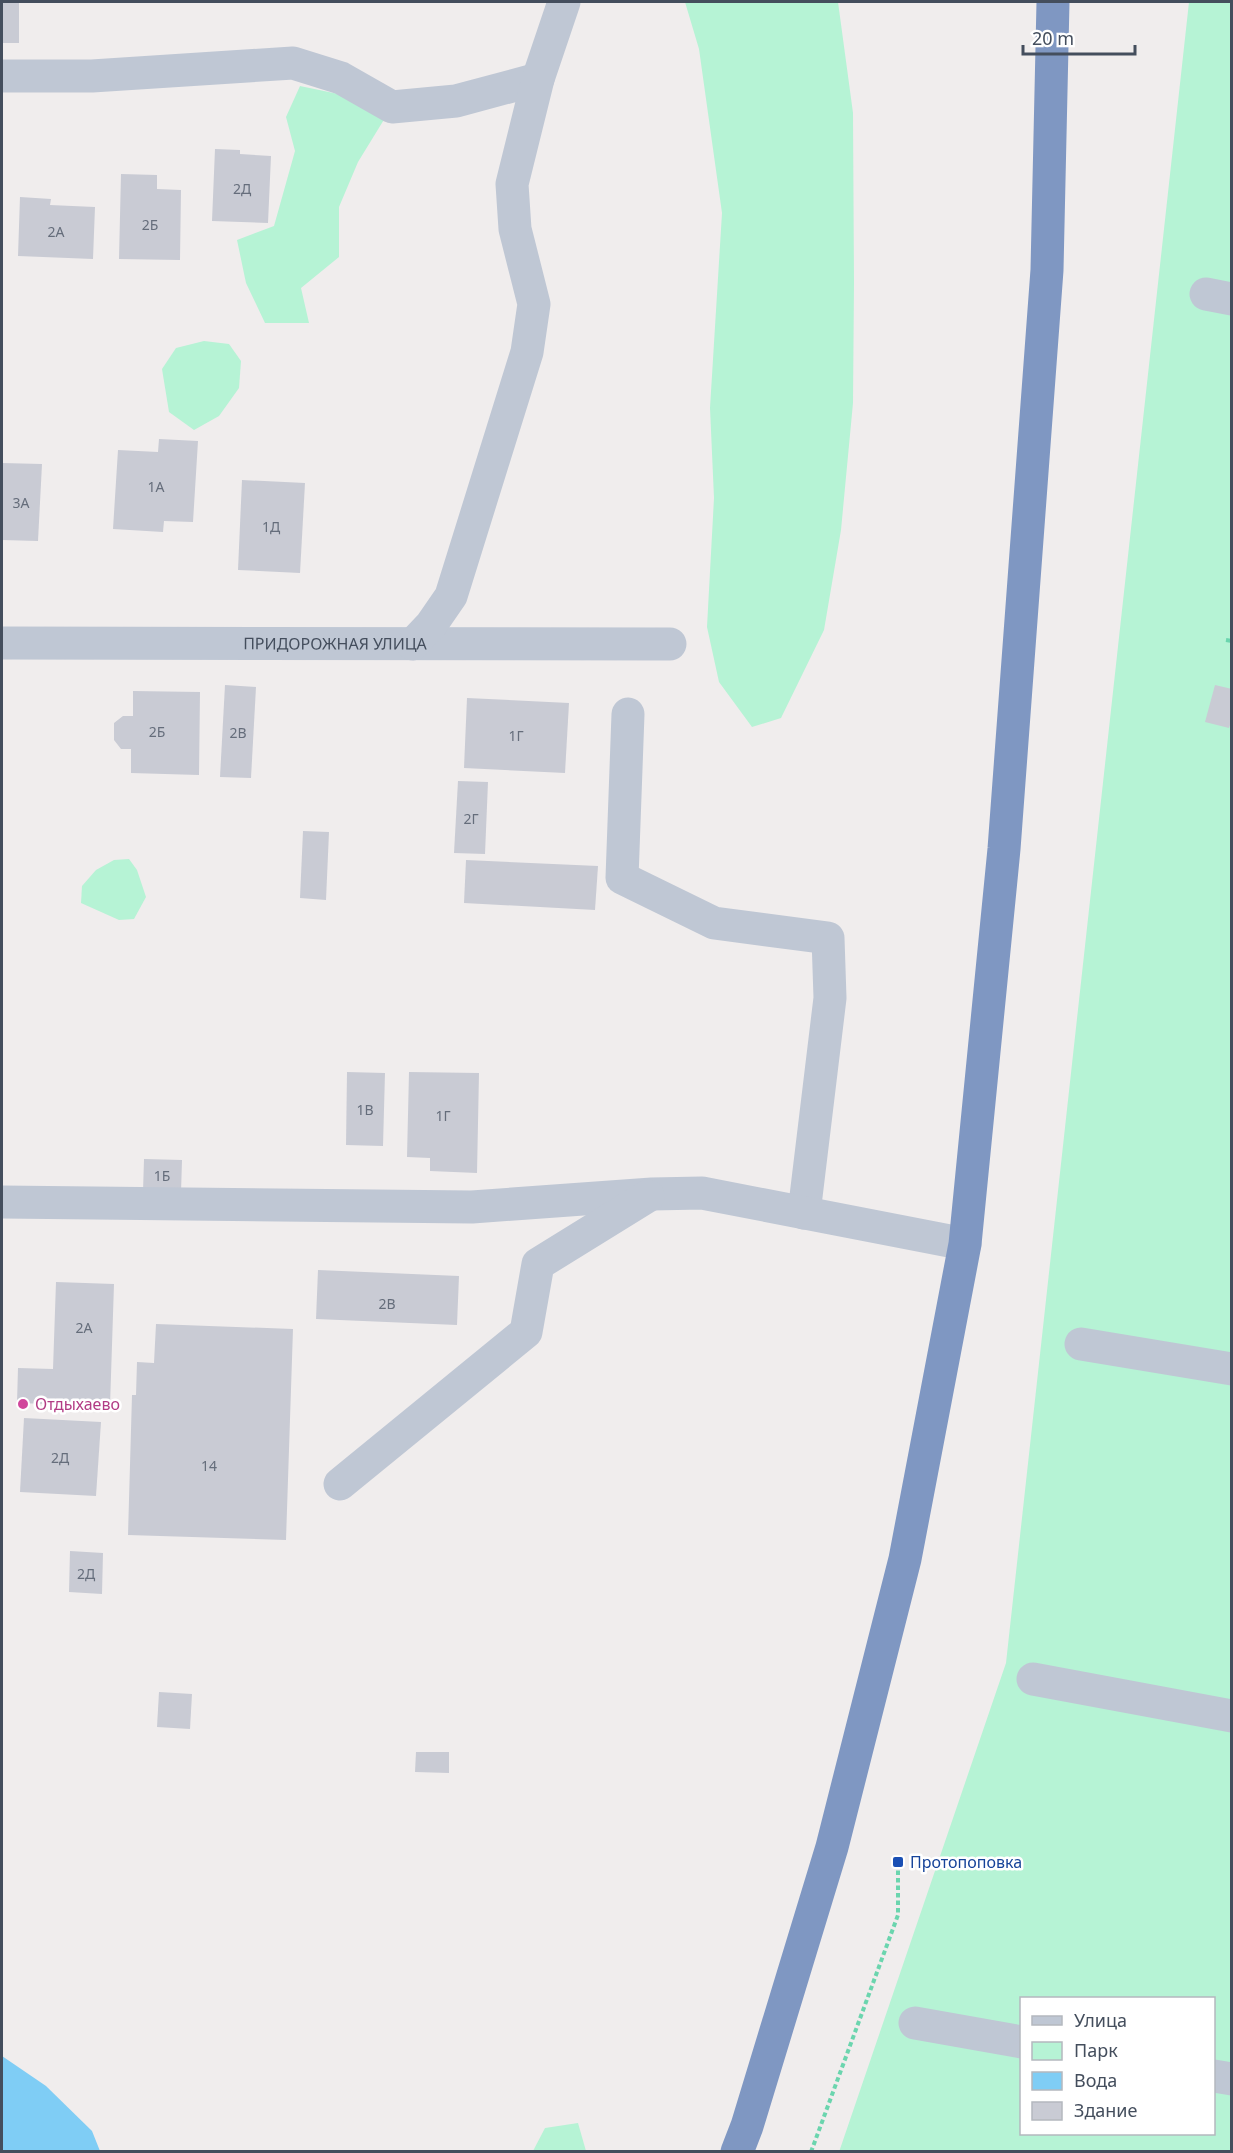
<svg xmlns="http://www.w3.org/2000/svg" width="1233" height="2153" font-family="'Noto Sans',sans-serif">
  <rect width="100%" height="100%" fill="#f0eded"/>
  <g fill="#b6f3d5" fill-rule="evenodd">
    <path d="M685 2H838L853 113 854 283 853 403 841 530 824 630 781 718 752 727 719 682 707 627 714 498 710 408 722 213 699 49Z"/>
    <path d="M1189 2H1231V2151L839 2152 1006 1663ZM1022 1998H1214V2134H1022Z"/>
    <path d="M300 86 348 96 385 118 358 162 339 207V257L301 288 309 323H265L246 283 237 240 274 226 295 151 286 117Z"/>
    <path d="M204 341 229 344 241 361 239 388 219 416 194 430 169 412 162 369 176 348Z"/>
    <path d="M129 859 137 870 146 897 134 919 119 920 81 903 82 886 96 870 114 860Z"/>
    <path d="M578 2123 586 2151H533L545 2128Z"/>
  </g>
  <path fill="#7fcdf5" d="M2 2056 46 2086 92 2131 100 2151H2Z"/>
  <g fill="#c9cbd4">
    <rect x="2" y="2" width="17" height="41"/>
    <path d="M215 149 240 150V154L271 156 268 223 212 221Z"/>
    <path d="M121 174 157 175V189L181 190 180 260 119 259Z"/>
    <path d="M20 197 51 199 50 205 95 207 93 259 18 256Z"/>
    <path d="M159 439 198 441 193 522 164 521 163 532 113 529 118 450 158 452Z"/>
    <path d="M2 463 42 464 38 541 2 540Z"/>
    <path d="M242 480 305 483 300 573 238 570Z"/>
    <path d="M225 685 256 687 251 778 220 777Z"/>
    <path d="M1215 685 1232 689V719L1229 728 1205 722Z"/>
    <path d="M133 691 200 692 199 775 131 773V749H121L114 740V723L123 716H133Z"/>
    <path d="M467 698 569 703 565 773 464 768Z"/>
    <path d="M458 781 488 782 485 854 454 853Z"/>
    <path d="M303 831 329 832 326 900 300 898Z"/>
    <path d="M466 860 598 866 595 910 464 903Z"/>
    <path d="M347 1072 385 1073 383 1146 346 1145Z"/>
    <path d="M409 1072 479 1073 477 1173 430 1171V1158L407 1157Z"/>
    <path d="M144 1159 182 1160 181 1192 143 1191Z"/>
    <path d="M318 1270 459 1276 457 1325 316 1319Z"/>
    <path d="M56 1282 114 1284 110 1406 17 1403 18 1368 53 1369Z"/>
    <path d="M156 1324 293 1329 286 1540 128 1535 132 1395H136L137 1362 154 1363Z"/>
    <path d="M24 1418 101 1422 96 1496 20 1492Z"/>
    <path d="M70 1551 103 1553 102 1594 69 1592Z"/>
    <path d="M159 1692 192 1694 190 1729 157 1727Z"/>
    <path d="M416 1752H449V1773L415 1772Z"/>
  </g>
  <g fill="none" stroke-linecap="round" stroke-linejoin="round">
    <g stroke="#6bd5ae" stroke-width="4" stroke-dasharray="4.5 3" stroke-linecap="butt">
      <path d="M1226 640 1232 641"/>
      <path d="M811 2152 898 1915V1862"/>
    </g>
    <g stroke="#bfc7d4" stroke-width="33">
      <path d="M2 76H92L293 63 341 78 392 107 456 101 538 79"/>
      <path d="M1206 294 1232 299"/>
      <path id="s1" d="M2 643 670 644"/>
      <path d="M413 644 431 625 451 596 527 352 534 304 515 229 512 184 538 79 564 2"/>
      <path d="M628 714 622 878 714 923 828 938 830 998 804 1213"/>
      <path d="M2 1202 472 1207 652 1194 702 1193 965 1244"/>
      <path d="M1081 1344 1232 1369"/>
      <path d="M340 1484 526 1332 538 1264 648 1196"/>
      <path d="M1033 1679 1232 1716"/>
      <path d="M915 2023 1022 2042"/>
      <path d="M1214 2076 1232 2079"/>
    </g>
    <path stroke="#7f97c2" stroke-width="33" d="M737 2152 747 2126 832 1847 905 1559 965 1244 1004 849 1047 270 1053 2"/>
  </g>
  <circle fill="#d1479c" stroke="#fff" stroke-width="2" cx="23" cy="1404" r="6"/>
  <rect fill="#1a4fb4" stroke="#fff" stroke-width="2" x="892" y="1856" width="12" height="12" rx="3"/>
  <g text-anchor="middle" dominant-baseline="central" stroke-width="5" stroke-linejoin="round" paint-order="stroke">
    <g font-size="14" fill="#656d7b">
      <text x="242" y="188">2Д</text>
      <text x="150" y="224">2Б</text>
      <text x="56" y="231">2А</text>
      <text x="156" y="486">1А</text>
      <text x="21" y="502">3А</text>
      <text x="271" y="526">1Д</text>
      <text x="157" y="731">2Б</text>
      <text x="238" y="732">2В</text>
      <text x="516" y="735">1Г</text>
      <text x="471" y="818">2Г</text>
      <text x="365" y="1109">1В</text>
      <text x="443" y="1115">1Г</text>
      <text x="162" y="1175">1Б</text>
      <text x="387" y="1303">2В</text>
      <text x="84" y="1327">2А</text>
      <text x="60" y="1457">2Д</text>
      <text x="209" y="1465">14</text>
      <text x="86" y="1573">2Д</text>
    </g>
    <g font-size="16" fill="#444e5d" stroke="#fff">
      <text stroke="none"><textPath href="#s1" startOffset="333">ПРИДОРОЖНАЯ УЛИЦА</textPath></text>
    </g>
    <g font-size="16" fill="#b23c85" stroke="#fff" text-anchor="start">
      <text x="35" y="1404">Отдыхаево</text>
    </g>
    <g font-size="16" fill="#164399" stroke="#fff" text-anchor="start">
      <text x="910" y="1862">Протопоповка</text>
    </g>
  </g>
  <rect width="1233" height="2153" fill="none" stroke="#444e5d" stroke-width="6"/>
  <rect x="1020" y="1997" width="195" height="138" fill="#ffffff" stroke="#b4b8be" stroke-width="1.5"/>
  <rect x="1032" y="2016" width="30" height="9" fill="#bfc7d4" stroke="#b4b8be" stroke-width="1.5"/>
  <text x="1074" y="2027" font-size="18" fill="#444e5d">Улица</text>
  <rect x="1032" y="2042" width="30" height="18" fill="#b6f3d5" stroke="#b4b8be" stroke-width="1.5"/>
  <text x="1074" y="2057" font-size="18" fill="#444e5d">Парк</text>
  <rect x="1032" y="2072" width="30" height="18" fill="#7fcdf5" stroke="#b4b8be" stroke-width="1.5"/>
  <text x="1074" y="2087" font-size="18" fill="#444e5d">Вода</text>
  <rect x="1032" y="2102" width="30" height="18" fill="#c9cbd4" stroke="#b4b8be" stroke-width="1.5"/>
  <text x="1074" y="2117" font-size="18" fill="#444e5d">Здание</text>
  <path d="M1023 45v9h112v-9" fill="none" stroke="#444e5d" stroke-width="3"/>
  <text x="1032" y="45" font-size="18" fill="#444e5d" stroke="#ffffff" stroke-width="4.5" paint-order="stroke">20 m</text>
</svg>
